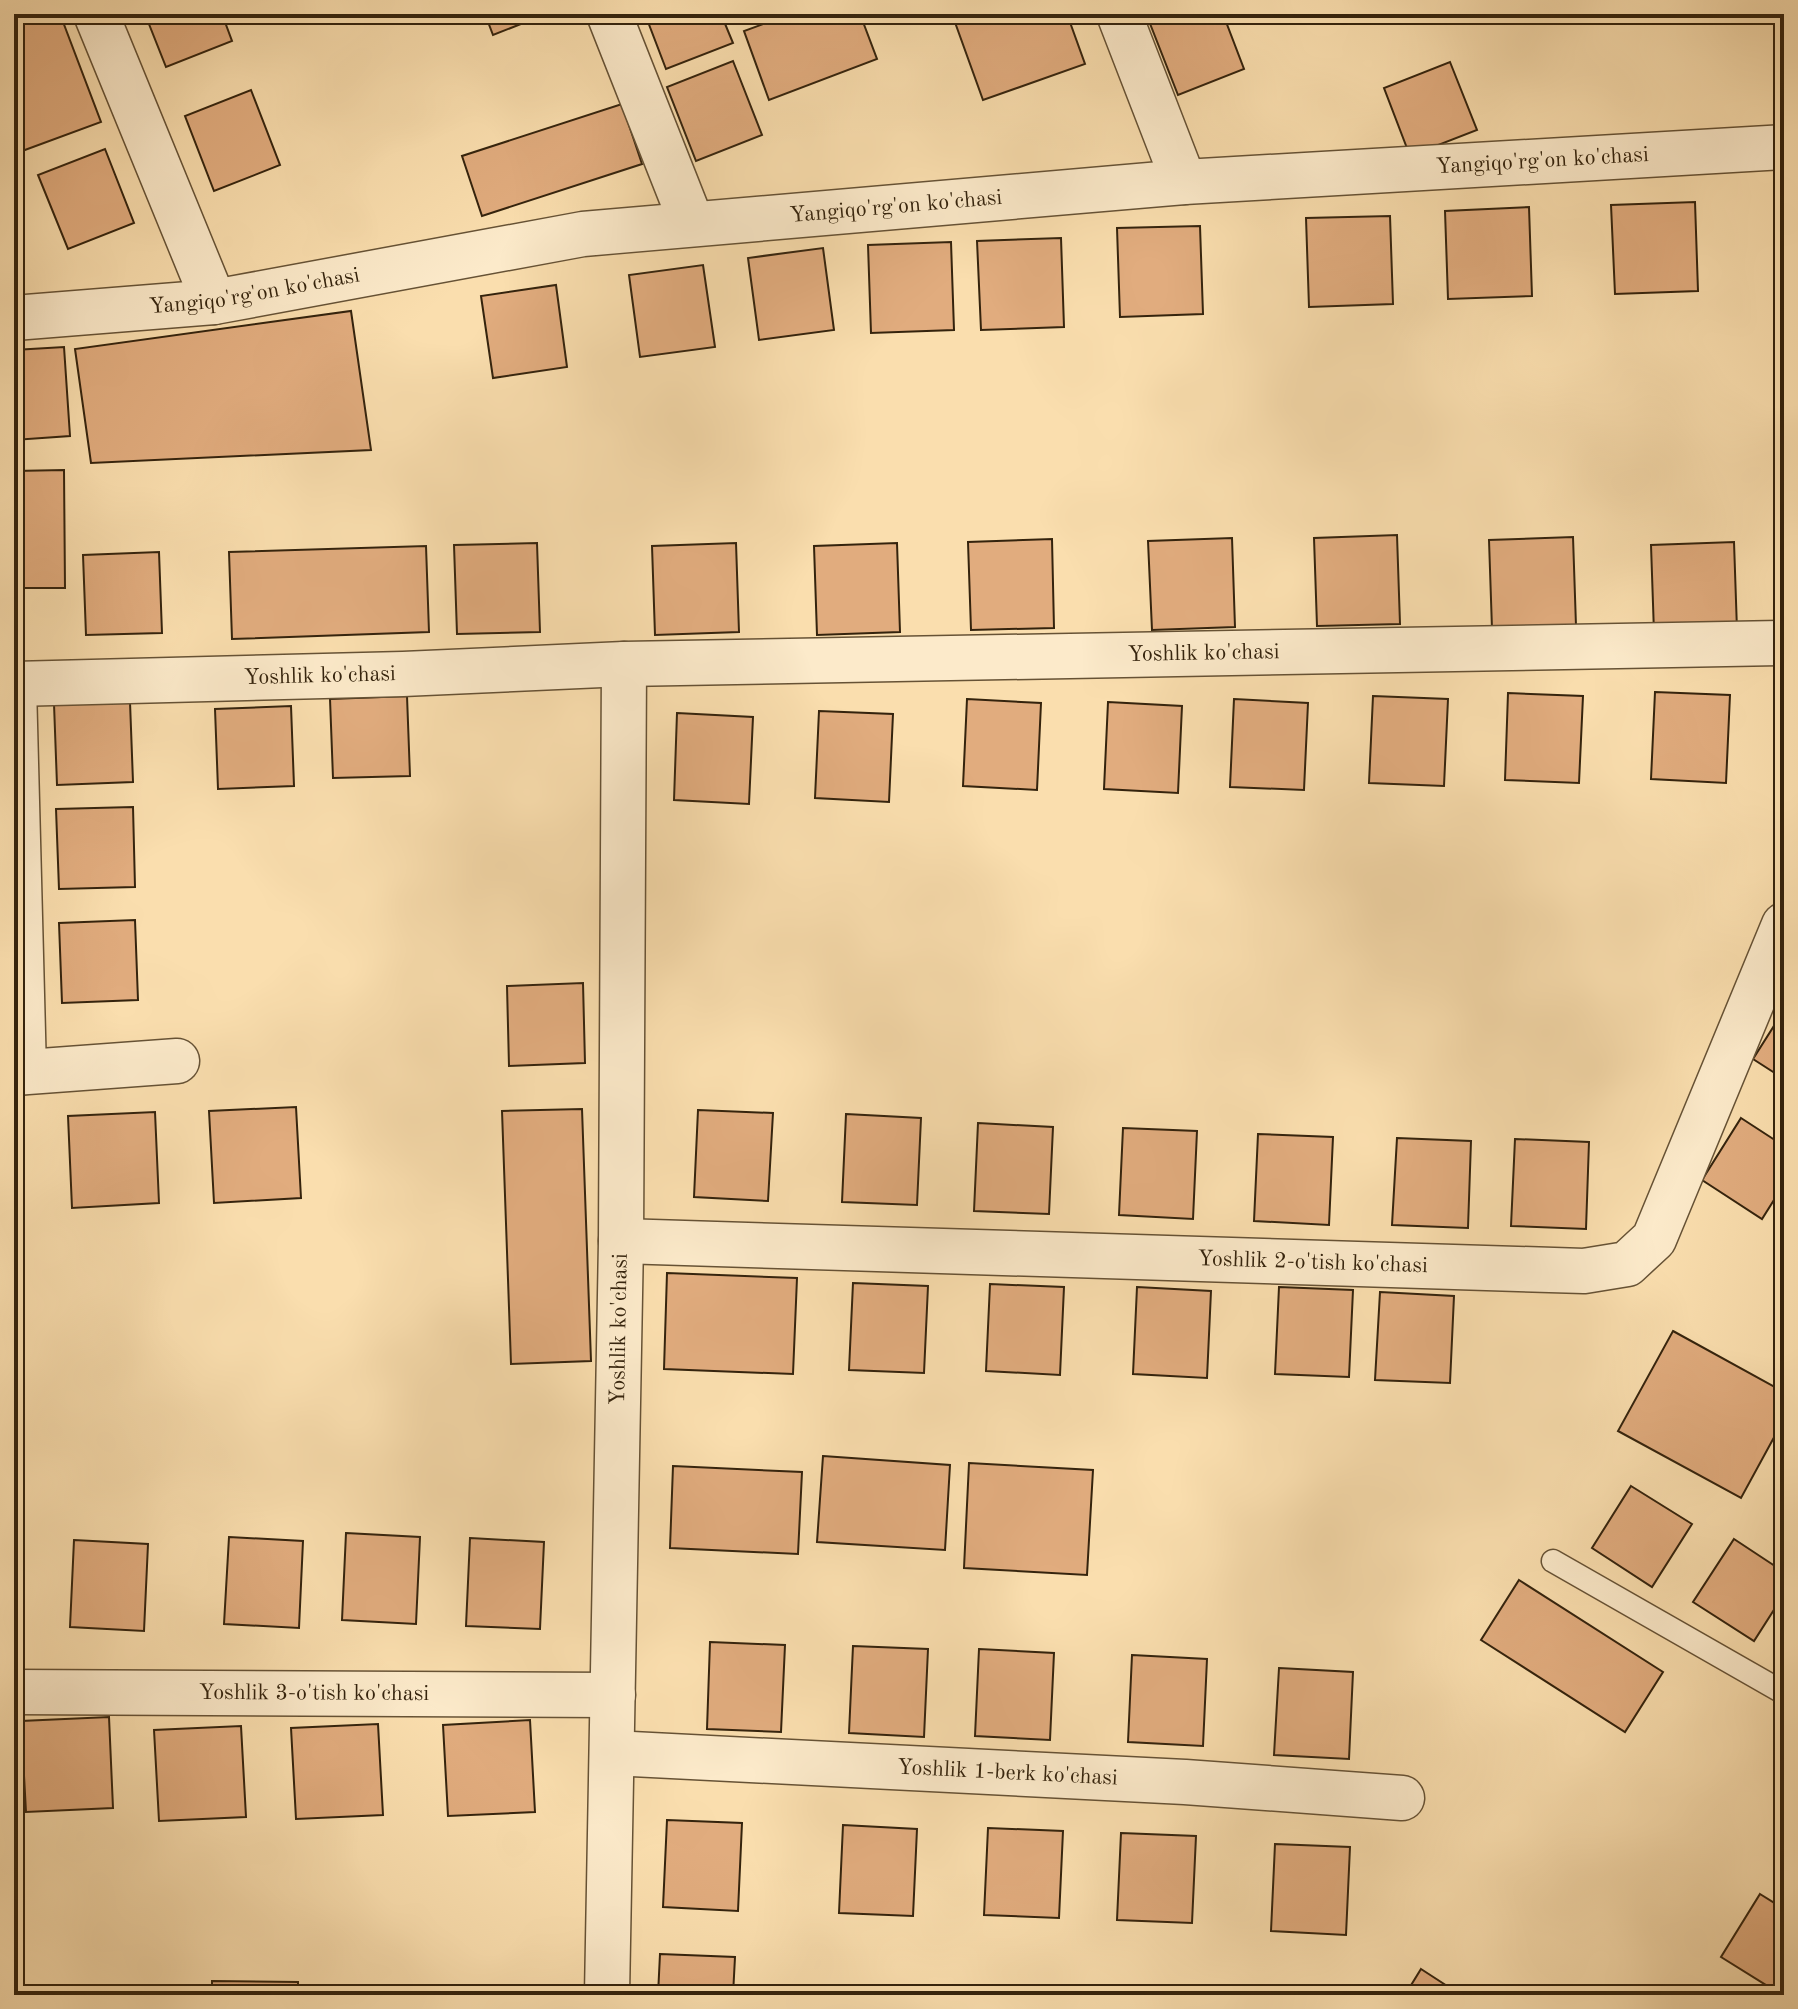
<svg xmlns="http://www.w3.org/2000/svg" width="1798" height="2009" font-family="'Old Standard TT',serif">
  <rect width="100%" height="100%" fill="#fadeae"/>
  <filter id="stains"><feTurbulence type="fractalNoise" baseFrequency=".0025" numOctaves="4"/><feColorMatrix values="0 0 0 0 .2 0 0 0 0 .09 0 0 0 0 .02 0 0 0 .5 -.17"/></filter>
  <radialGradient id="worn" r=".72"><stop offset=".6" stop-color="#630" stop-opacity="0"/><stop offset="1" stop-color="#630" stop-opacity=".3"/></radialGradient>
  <g fill="#e1ac7e" stroke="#34230d" stroke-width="2">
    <path d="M14 14H60L101 122 14 154Z"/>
    <path d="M145 14H222L232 41 166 67Z"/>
    <path d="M485 14H546L493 35Z"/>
    <path d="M645 14H721L733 43 666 69Z"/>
    <path d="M791 14H860L877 59 769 100 744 31Z"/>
    <path d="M952 14H1067L1085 64 983 100Z"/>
    <path d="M1165 14H1223L1244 69 1178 95 1149 21Z"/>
    <path d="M733 61 762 135 696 161 667 87Z"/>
    <path d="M1450 62 1477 130 1410 156 1384 88Z"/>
    <path d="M251 90 280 165 214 191 185 116Z"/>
    <path d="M622 104 642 164 482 216 462 156Z"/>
    <path d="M105 149 134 223 68 249 38 175Z"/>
    <path d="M1695 202 1698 291 1615 294 1611 205Z"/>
    <path d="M1529 207 1532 296 1448 299 1445 211Z"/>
    <path d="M1390 216 1393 304 1309 307 1306 218Z"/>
    <path d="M1200 226 1203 314 1120 317 1117 228Z"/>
    <path d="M1061 238 1064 327 981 330 977 241Z"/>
    <path d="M951 242 954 330 871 333 868 245Z"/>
    <path d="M823 248 834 330 759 340 748 258Z"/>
    <path d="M703 265 715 347 640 357 629 275Z"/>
    <path d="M556 285 567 367 493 378 481 296Z"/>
    <path d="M351 311 371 450 91 463 75 349Z"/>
    <path d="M64 347 70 436 14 440V350Z"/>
    <path d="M64 470 65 588H14V471Z"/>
    <path d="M1397 535 1400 624 1317 626 1314 538Z"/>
    <path d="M1573 537 1576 626 1492 629 1489 540Z"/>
    <path d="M1232 538 1235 627 1152 630 1148 541Z"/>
    <path d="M1052 539 1054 628 971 630 968 542Z"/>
    <path d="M1734 542 1737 630 1654 633 1651 545Z"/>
    <path d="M537 543 540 632 457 634 454 545Z"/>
    <path d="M736 543 739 632 655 635 652 546Z"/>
    <path d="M897 543 900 632 817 635 814 546Z"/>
    <path d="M426 546 429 632 232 639 229 552Z"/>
    <path d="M159 552 162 633 86 635 83 555Z"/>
    <path d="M1655 692 1730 695 1726 783 1651 779Z"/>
    <path d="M1508 693 1583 696 1579 783 1505 780Z"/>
    <path d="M407 696 410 776 333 778 330 699Z"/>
    <path d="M1373 696 1448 699 1444 786 1369 783Z"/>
    <path d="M967 699 1041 703 1037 790 963 786Z"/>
    <path d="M1234 699 1308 703 1304 790 1230 787Z"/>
    <path d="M130 702 133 782 57 785 54 704Z"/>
    <path d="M1108 702 1182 706 1178 793 1104 789Z"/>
    <path d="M291 706 294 786 218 789 215 709Z"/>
    <path d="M819 711 893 714 889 802 815 798Z"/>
    <path d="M677 713 753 717 749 804 674 800Z"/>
    <path d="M133 807 135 887 59 889 56 809Z"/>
    <path d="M135 920 138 1000 62 1003 59 923Z"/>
    <path d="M583 983 585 1063 509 1066 507 986Z"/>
    <path d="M1784 1010V1079L1753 1059Z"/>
    <path d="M296 1107 301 1198 214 1203 209 1111Z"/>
    <path d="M582 1109 591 1361 511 1364 502 1111Z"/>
    <path d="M698 1110 773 1113 768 1201 694 1197Z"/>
    <path d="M155 1112 159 1203 72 1208 68 1116Z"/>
    <path d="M846 1114 921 1118 917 1205 842 1202Z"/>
    <path d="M1741 1118 1784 1146V1184L1762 1219 1702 1180Z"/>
    <path d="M978 1123 1053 1127 1049 1214 974 1211Z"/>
    <path d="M1123 1128 1197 1131 1193 1219 1119 1215Z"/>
    <path d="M1258 1134 1333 1137 1329 1225 1254 1221Z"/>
    <path d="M1397 1138 1471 1141 1468 1228 1392 1225Z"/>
    <path d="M1515 1139 1589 1142 1586 1229 1511 1226Z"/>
    <path d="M667 1273 797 1278 793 1374 664 1369Z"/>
    <path d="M853 1283 928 1286 924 1373 849 1370Z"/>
    <path d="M990 1284 1064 1287 1060 1375 986 1371Z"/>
    <path d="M1137 1287 1211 1291 1207 1378 1133 1374Z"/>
    <path d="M1279 1287 1353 1290 1349 1377 1275 1374Z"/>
    <path d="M1380 1292 1454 1296 1450 1383 1375 1380Z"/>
    <path d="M1673 1331 1784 1392V1419L1741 1498 1618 1431Z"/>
    <path d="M823 1456 950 1465 945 1550 817 1542Z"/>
    <path d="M969 1463 1093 1470 1087 1575 964 1568Z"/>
    <path d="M673 1466 802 1472 798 1554 670 1548Z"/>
    <path d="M1631 1486 1692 1524 1652 1587 1592 1548Z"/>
    <path d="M346 1533 420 1537 416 1624 342 1620Z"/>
    <path d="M229 1537 303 1541 299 1628 224 1624Z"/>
    <path d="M470 1538 544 1542 540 1629 466 1626Z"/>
    <path d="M1734 1539 1784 1572V1594L1754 1641 1693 1602Z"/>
    <path d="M74 1540 148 1544 144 1631 70 1627Z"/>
    <path d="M1519 1580 1663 1672 1625 1732 1481 1640Z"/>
    <path d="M710 1642 785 1645 781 1732 707 1729Z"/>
    <path d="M853 1646 928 1649 924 1737 849 1733Z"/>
    <path d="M979 1649 1054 1653 1050 1740 975 1736Z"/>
    <path d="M1132 1655 1207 1659 1203 1746 1128 1742Z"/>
    <path d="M1279 1668 1353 1672 1349 1759 1274 1755Z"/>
    <path d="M109 1717 113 1808 26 1812 21 1721Z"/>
    <path d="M530 1720 535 1812 448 1816 443 1725Z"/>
    <path d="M378 1724 383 1815 296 1819 291 1728Z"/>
    <path d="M241 1726 246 1817 159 1821 154 1730Z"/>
    <path d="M667 1820 742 1823 738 1911 663 1907Z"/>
    <path d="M843 1825 917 1829 913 1916 839 1913Z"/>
    <path d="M988 1828 1063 1831 1059 1918 984 1915Z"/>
    <path d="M1121 1833 1196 1836 1192 1923 1117 1920Z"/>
    <path d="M1275 1844 1350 1847 1346 1935 1271 1931Z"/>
    <path d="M1760 1894 1784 1909V1992L1782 1995 1721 1957Z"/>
    <path d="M660 1954 735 1957 733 1995H658Z"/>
    <path d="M1421 1969 1461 1995H1405Z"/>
    <path d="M212 1981 298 1982V1995H212Z"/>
  </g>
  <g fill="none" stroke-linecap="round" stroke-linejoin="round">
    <defs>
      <path id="service" d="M1553 1561 1784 1693"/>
      <g id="minor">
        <path d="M96 14 214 302"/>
        <path d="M609 14 692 224"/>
        <path d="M1119 14 1184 182"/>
        <path id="s1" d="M14 318 214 302 583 234 1184 182 1784 147"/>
        <path id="s2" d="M14 684 403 674 624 664 1784 643"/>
        <path d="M14 686 24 1072"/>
        <path d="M14 1073 177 1061"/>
        <path id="s3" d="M621 1241 1584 1271 1627 1264 1654 1239 1784 925"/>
        <path id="s4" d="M14 1692 613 1695"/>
        <path id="s5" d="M612 1753 1185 1782 1402 1798"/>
        <path id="s6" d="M607 1995 621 1241 624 664"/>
      </g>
    </defs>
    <use href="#service" stroke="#665235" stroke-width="25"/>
    <use href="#minor" stroke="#665235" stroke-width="47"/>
    <use href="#service" stroke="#fceaca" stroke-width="22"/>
    <use href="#minor" stroke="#fceaca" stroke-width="44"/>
  </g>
  <g text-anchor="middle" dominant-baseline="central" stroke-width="8" stroke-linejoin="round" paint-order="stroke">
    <g font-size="22" fill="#34230d" stroke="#fceaca">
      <text stroke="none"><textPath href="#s1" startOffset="1538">Yangiqo'rg'on ko'chasi</textPath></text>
      <text stroke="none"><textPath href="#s1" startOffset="890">Yangiqo'rg'on ko'chasi</textPath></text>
      <text stroke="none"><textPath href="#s1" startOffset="242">Yangiqo'rg'on ko'chasi</textPath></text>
      <text stroke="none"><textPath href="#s2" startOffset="1190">Yoshlik ko'chasi</textPath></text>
      <text stroke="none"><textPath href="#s2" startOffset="306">Yoshlik ko'chasi</textPath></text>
      <text stroke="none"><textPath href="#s3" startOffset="692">Yoshlik 2-o'tish ko'chasi</textPath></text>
      <text stroke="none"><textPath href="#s6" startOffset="666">Yoshlik ko'chasi</textPath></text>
      <text stroke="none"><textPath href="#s4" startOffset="300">Yoshlik 3-o'tish ko'chasi</textPath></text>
      <text stroke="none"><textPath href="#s5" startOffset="396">Yoshlik 1-berk ko'chasi</textPath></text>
    </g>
  </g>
  <rect width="1798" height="2009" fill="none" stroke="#fadeae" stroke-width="48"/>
  <rect x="16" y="16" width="1766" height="1977" fill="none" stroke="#34230d" stroke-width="4"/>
  <rect x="24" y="24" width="1750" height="1961" fill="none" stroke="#34230d" stroke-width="2"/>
  <rect width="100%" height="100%" filter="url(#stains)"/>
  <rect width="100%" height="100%" fill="url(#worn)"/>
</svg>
